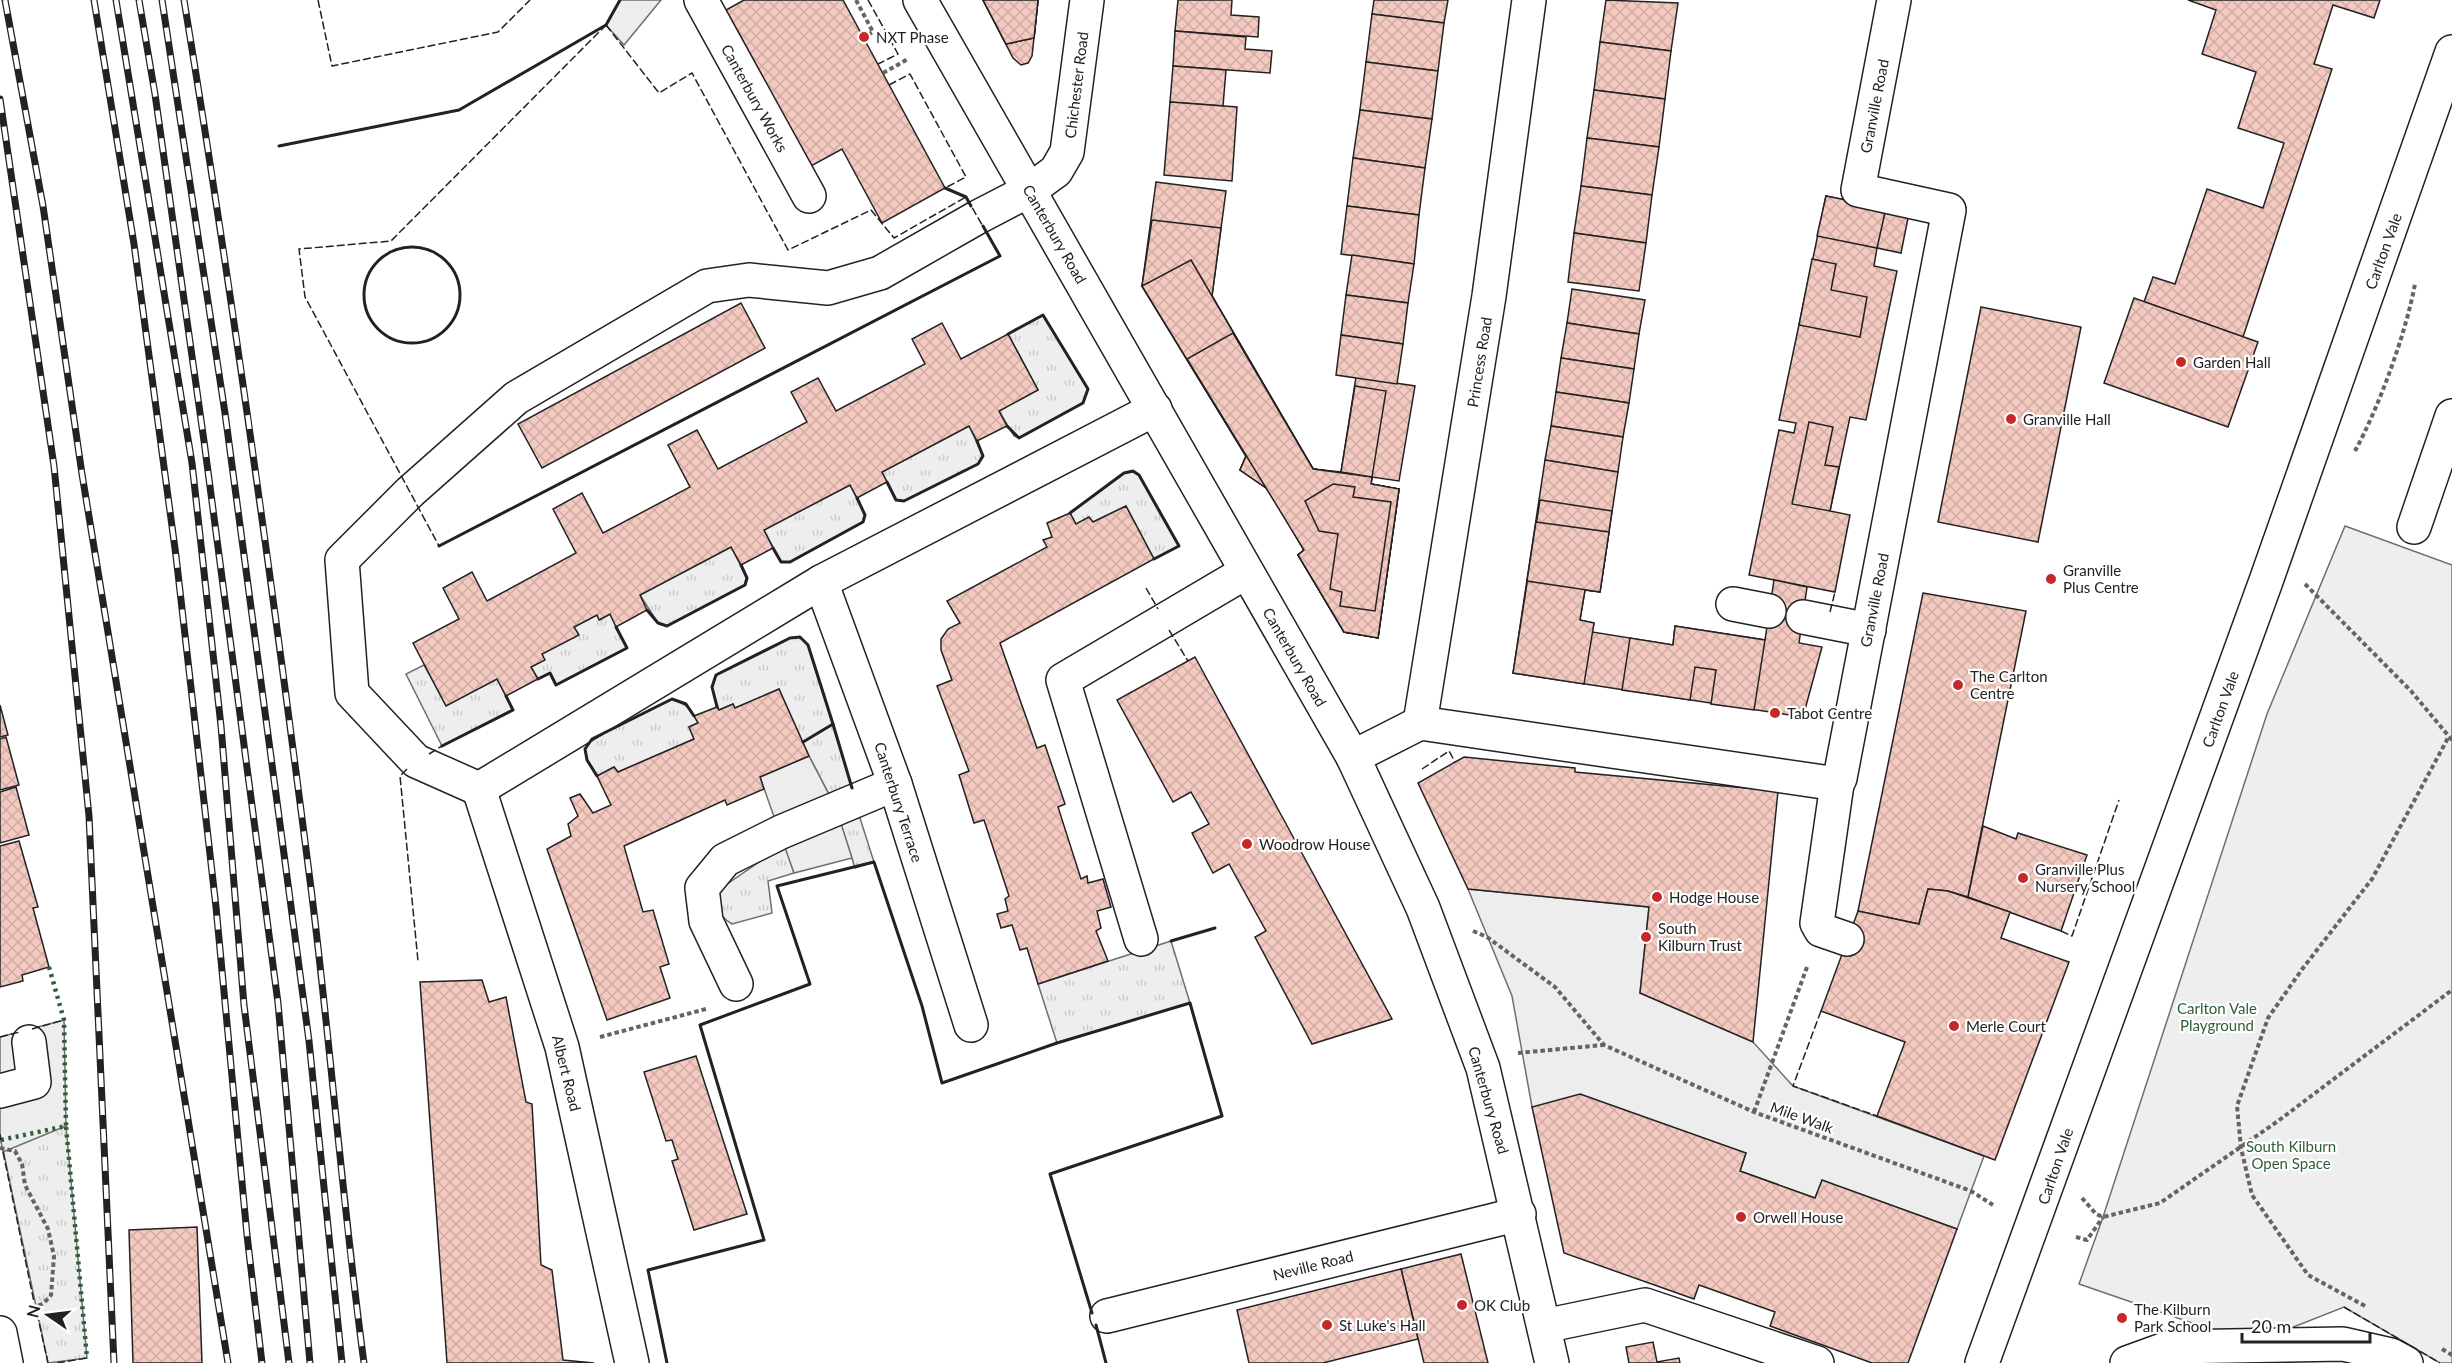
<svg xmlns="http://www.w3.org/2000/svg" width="2452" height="1363" font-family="Lato,sans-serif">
  <defs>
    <pattern id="grass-tufts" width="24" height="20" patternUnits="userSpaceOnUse" patternTransform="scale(1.5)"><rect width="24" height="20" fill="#eee"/><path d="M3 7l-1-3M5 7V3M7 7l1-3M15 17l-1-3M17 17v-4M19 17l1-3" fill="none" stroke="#ccc"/></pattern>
    <pattern id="building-cross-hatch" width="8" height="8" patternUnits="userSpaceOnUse" patternTransform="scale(1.5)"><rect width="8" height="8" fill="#f3c9c0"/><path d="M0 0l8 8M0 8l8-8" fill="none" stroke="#d0aca5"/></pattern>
  </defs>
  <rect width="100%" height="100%" fill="#fff"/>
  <g fill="url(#grass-tufts)" stroke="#6f6f6f" stroke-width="1.5">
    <path d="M1043 315 1088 389 1083 403 1019 438 1014 436 999 411 1038 390 1008 334Z"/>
    <path d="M969 426 983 456 978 464 904 501 896 500 882 472Z"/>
    <path d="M1133 472 1139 475 1179 546 1154 559 1126 506 1093 522 1076 524 1070 513 1124 473Z"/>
    <path d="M850 485 865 515 863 522 790 562H781L764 530Z"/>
    <path d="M731 547 747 578 745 585 667 626 658 623 640 595Z"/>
    <path d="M610 614 627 648 556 685 550 673 538 679 531 667 544 660 542 654 578 635 574 627 597 615 600 620Z"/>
    <path d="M800 637 808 645 853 791 832 800 809 756 779 689 735 708 733 704 719 710 712 687 716 675 790 638Z"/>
    <path d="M424 665 446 705 497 679 513 710 442 746 406 674Z"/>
    <path d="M672 699C687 704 691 709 698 723L689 727 694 739 618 772 614 767 597 776 587 760 585 749 592 739Z"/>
    <path d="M859 815 874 862 855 868 840 821Z"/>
    <path d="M785 844 794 873 768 881 772 913 732 924C716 914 715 906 720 889Z"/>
    <path d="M1171 941 1190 1003 1057 1043 1038 984Z"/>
    <path d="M66 1126 87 1358 48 1363 1 1140Z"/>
  </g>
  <path fill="#eee" stroke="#6f6f6f" stroke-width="1.5" d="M2345 526 2452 565V1363H2440L2344 1307 2291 1328 2224 1334 2079 1284 2103 1217 2267 714Z"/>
  <g fill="#ededed" stroke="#6f6f6f" stroke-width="1.5">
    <path d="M620 0H661L624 45 606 25Z"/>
    <path d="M809 756 836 808 852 858 794 873 760 777Z"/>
    <path d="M1468 889 1649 907 1640 993 1753 1042 1793 1086 1984 1156 1957 1229 1822 1181 1815 1198 1740 1171 1746 1153 1532 1107 1512 996Z"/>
    <path d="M64 1020 66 1126 3 1152 0 1137V1037Z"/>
  </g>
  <g fill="url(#building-cross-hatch)" stroke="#222" stroke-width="1.5">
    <path d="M744 0H843L945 188 882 223 842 149 811 166 726 10Z"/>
    <path d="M983 0H1038L1032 56 1028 63 1021 65 1013 58Z"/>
    <path d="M983 0H1038L1034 38 1006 44Z"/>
    <path d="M983 0H1038L1034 38 1006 44Z"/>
    <path d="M983 0H1038L1034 38 1006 44Z"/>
    <path d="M1178 0H1232L1231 15 1259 17 1258 37 1175 31Z"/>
    <path d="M1374 0H1448L1444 23 1372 14Z"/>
    <path d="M1606 0 1678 3 1671 51 1600 42Z"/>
    <path d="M2188 0H2380L2374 18 2333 5 2314 64 2332 69 2243 337 2144 302 2153 277 2175 284 2207 189 2263 208 2284 143 2238 128 2256 72 2202 54 2216 10Z"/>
    <path d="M1372 14 1444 23 1438 71 1366 62Z"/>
    <path d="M1175 31 1246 37 1245 49 1272 51 1270 73 1173 66Z"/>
    <path d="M1600 42 1671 51 1665 99 1594 90Z"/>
    <path d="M1366 62 1438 71 1432 119 1360 110Z"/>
    <path d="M1173 66 1226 70 1223 106 1170 102Z"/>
    <path d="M1594 90 1665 99 1659 147 1587 138Z"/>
    <path d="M1170 102 1237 107 1232 181 1164 175Z"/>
    <path d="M1360 110 1432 119 1425 168 1353 158Z"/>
    <path d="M1587 138 1659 147 1652 195 1581 186Z"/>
    <path d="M1353 158 1425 168 1419 215 1347 206Z"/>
    <path d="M1156 182 1226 191 1212 296 1313 469 1341 472 1356 377 1415 386 1399 481 1372 477 1371 484 1399 489 1378 638 1344 632 1298 555 1304 550 1269 490 1240 470 1246 456 1142 286Z"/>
    <path d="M1581 186 1652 195 1646 243 1574 233Z"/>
    <path d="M1826 196 1909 213 1901 253 1877 248 1874 266 1897 271 1866 420 1850 417 1830 511 1850 515 1835 592 1749 575 1779 430 1794 433 1796 423 1779 420Z"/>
    <path d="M1826 196 1886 208 1877 248 1817 236Z"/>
    <path d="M1347 206 1419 215 1414 264 1341 254Z"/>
    <path d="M1152 220 1221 228 1212 296 1313 469 1372 477 1371 484 1399 489 1378 638 1344 632 1298 555 1304 550 1269 490 1240 470 1246 456 1142 286Z"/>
    <path d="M1574 233 1646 243 1639 291 1568 282Z"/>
    <path d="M1352 255 1414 264 1408 303 1346 295Z"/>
    <path d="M1812 259 1836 264 1831 290 1867 297 1860 337 1799 325Z"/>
    <path d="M1191 260 1313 469 1372 477 1371 484 1399 489 1378 638 1344 632 1298 555 1304 550 1269 490 1240 470 1246 456 1142 286Z"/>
    <path d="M1572 289 1645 300 1639 334 1567 323Z"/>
    <path d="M1346 295 1408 303 1403 344 1341 335Z"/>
    <path d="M2134 298 2258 342 2228 427 2104 383Z"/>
    <path d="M741 303 765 348 542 468 518 424Z"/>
    <path d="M1981 307 2081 327 2038 542 1938 522Z"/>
    <path d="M942 323 961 359 1008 334 1038 390 999 411 1007 426 977 441 969 426 882 472 887 482 857 498 850 485 764 530 773 548 741 565 731 547 640 595 647 610 616 627 610 614 599 620 597 615 574 627 579 635 542 654 545 660 531 667 538 679 506 696 497 679 446 706 413 643 459 619 443 588 472 572 487 601 576 553 553 509 582 493 603 533 690 487 668 445 697 430 718 469 807 422 791 392 818 378 836 411 925 364 912 339Z"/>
    <path d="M1567 323 1639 334 1634 369 1561 358Z"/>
    <path d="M1233 333 1313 469 1372 477 1371 484 1399 489 1378 638 1344 632 1298 555 1304 550 1187 359Z"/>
    <path d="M1341 335 1403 344 1397 384 1336 375Z"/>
    <path d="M1561 358 1634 369 1629 403 1556 392Z"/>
    <path d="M1355 386 1386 391 1372 477 1341 472Z"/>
    <path d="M1556 392 1629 403 1623 437 1551 426Z"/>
    <path d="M1809 422 1833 427 1825 465 1839 467 1830 511 1792 504Z"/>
    <path d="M1551 426 1623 437 1618 472 1545 460Z"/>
    <path d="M1545 460 1618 472 1600 592 1585 590 1580 620 1594 623 1592 632 1673 645 1675 626 1765 640 1774 580 1807 587 1799 643 1822 647 1803 717 1513 673Z"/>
    <path d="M1333 484 1355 487 1353 497 1391 502 1375 611 1340 606 1342 592 1330 589 1338 534 1319 531 1305 501Z"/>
    <path d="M1540 500 1612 511 1600 592 1585 590 1580 620 1594 623 1584 684 1513 673Z"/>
    <path d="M1126 506 1154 559 1000 643 1037 748 1045 745 1065 804 1058 807 1081 879 1087 876 1088 883 1103 879 1111 907 1097 911 1101 928 1096 931 1108 961 1038 984 1027 948 1020 950 1012 925 1001 928 997 914 1008 911 1005 899 1009 896 984 820 974 823 959 775 969 771 937 686 952 680 941 650V639L948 629 960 623 947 601 1047 547 1043 540 1052 537 1047 523 1070 513 1076 524 1089 517 1093 522Z"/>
    <path d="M1536 522 1609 532 1600 592 1527 581Z"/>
    <path d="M1923 593 2026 611 1968 897 1948 891 1928 889 1919 924 1858 911Z"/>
    <path d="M1675 626 1765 640 1754 710 1711 704 1716 670 1695 667 1690 700 1622 690 1630 638 1673 645Z"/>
    <path d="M1195 657 1285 822 1392 1019 1312 1044 1255 937 1266 931 1229 864 1213 873 1192 833 1209 824 1191 792 1173 802 1117 700Z"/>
    <path d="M779 689 809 756 760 777 764 789 727 805 725 800 624 846 643 912 653 910 669 964 660 967 670 998 607 1020 547 849 571 836 568 824 578 816 570 798 580 794 593 813 611 805 597 776 614 767 618 772 694 739 689 727 698 723 694 716 717 707 719 710 733 704 735 708Z"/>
    <path d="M0 705 8 735 0 737Z"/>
    <path d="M6 737 19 785 0 790V739Z"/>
    <path d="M1464 757 1575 768V772L1778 791 1753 1042 1640 993 1649 907 1468 889 1418 783Z"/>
    <path d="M16 787 29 835 0 843V792Z"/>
    <path d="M1983 826 2016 839 2018 833 2087 855 2061 931 1968 897Z"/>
    <path d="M19 841 38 907 33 908 49 967 22 975 23 981 0 987V846Z"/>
    <path d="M1928 889 1948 891 2010 912 2001 938 2069 962 1995 1160 1877 1116 1905 1042 1821 1011 1858 911 1919 924Z"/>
    <path d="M482 980 489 1002 506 997 526 1102 532 1104 541 1265 552 1270 563 1360 594 1363H447L420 982Z"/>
    <path d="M696 1056 747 1214 694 1230 672 1161 678 1159 672 1140 666 1141 644 1072Z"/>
    <path d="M1580 1094 1746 1153 1740 1171 1815 1198 1822 1180 1957 1229 1908 1363H1872L1770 1326 1775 1312 1699 1285 1694 1299 1564 1253 1532 1107Z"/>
    <path d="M197 1227 202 1363H133L129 1230Z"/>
    <path d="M1461 1254 1488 1363H1424L1401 1269Z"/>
    <path d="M1401 1269 1418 1339 1323 1363H1249L1237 1310Z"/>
    <path d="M1653 1342 1657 1362 1679 1358 1680 1363H1629L1626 1347Z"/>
  </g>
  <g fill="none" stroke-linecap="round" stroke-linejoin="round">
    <defs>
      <g id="minor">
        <path d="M701 0 809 196"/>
        <path d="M920 0 1353 757 1423 908 1483 1068 1552 1363"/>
        <path d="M2414 527 2452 416"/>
        <path d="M821 582 895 784 971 1025"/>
        <path d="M1733 604 1769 611"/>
        <path d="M1803 617 1869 630"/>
        <path d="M1420 723 1489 296 1529 0"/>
        <path d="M1353 757 1420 723 1837 784 1840 778 1949 210 1858 190 1894 0"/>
        <path d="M1837 784 1817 923 1821 930 1847 939"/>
        <path d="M479 789 416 761 352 693 342 560 410 492 516 398 707 286 749 280 828 288 880 273 978 217 1030 190 1056 171 1067 152 1087 0"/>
        <path d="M479 789 821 582 1155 409"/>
        <path d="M479 789 562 1047 632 1363"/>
        <path d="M1141 939 1063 680 1246 572"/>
        <path d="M736 984 706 921 702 888 725 860 781 832 895 784"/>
        <path d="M0 1091 34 1082 29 1042"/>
        <path d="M1107 1316 1519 1214"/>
        <path d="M1544 1326 1645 1305 1817 1363"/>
        <path d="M0 1333 6 1363"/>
        <path d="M2127 1363 2171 1347 2343 1344 2391 1355 2406 1363"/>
      </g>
      <path id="major" d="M1982 1363 2266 581 2452 52"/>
    </defs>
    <use href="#minor" stroke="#222" stroke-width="36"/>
    <use href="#major" stroke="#222" stroke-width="36"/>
    <g stroke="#646464" stroke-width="4" stroke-dasharray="4.5 3" stroke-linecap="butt">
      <path d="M856 0 873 32 864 37"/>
      <path d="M883 73 908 59"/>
      <path d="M2355 451C2379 407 2406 333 2415 284"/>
      <path d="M2305 584 2411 691 2452 740"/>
      <path d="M1473 931 1487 937 1555 987 1604 1045 1754 1112 1971 1191 1993 1205"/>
      <path d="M600 1037 706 1009"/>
      <path d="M1518 1053 1603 1045"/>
      <path d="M1754 1112 1807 967"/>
      <path d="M0 1148 15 1151 22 1164 25 1185 48 1229 54 1256 51 1295 44 1303 31 1309"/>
      <path d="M2082 1198 2096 1214 2103 1217 2160 1203 2278 1121 2452 990"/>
      <path d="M2076 1237 2087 1240 2103 1217"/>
      <path d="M2365 1306 2308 1275 2252 1195 2241 1148 2237 1106 2268 1018 2303 968 2372 879 2448 738"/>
      <path d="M2442 1349 2452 1355"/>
    </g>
    <use href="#minor" stroke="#fff" stroke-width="33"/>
    <use href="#major" stroke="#fff" stroke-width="33"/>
    <defs>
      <g id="rail">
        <path d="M5 0 43 206 82 474 228 1363"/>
        <path d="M94 0 134 244 176 556 216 907 247 1235 262 1363"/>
        <path d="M116 0 192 463 221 726 244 1005 289 1363"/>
        <path d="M139 0 155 94 204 441 278 1003 310 1363"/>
        <path d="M162 0 225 413 309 1041 342 1363"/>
        <path d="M184 0C233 298 274 597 312 896 331 1051 343 1208 364 1363"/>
        <path d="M0 99 54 466 89 816 114 1363"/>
      </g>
    </defs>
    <use href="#rail" stroke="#222" stroke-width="7"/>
    <use href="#rail" stroke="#fff" stroke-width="4.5" stroke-dasharray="14" stroke-linecap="butt"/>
    <g stroke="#2f5e38" stroke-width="4.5" stroke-dasharray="3 4.5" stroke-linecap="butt">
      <path d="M49 967 64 1020 66 1126"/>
      <path d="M1 1140 66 1126 87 1358"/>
    </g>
    <g stroke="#222" stroke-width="1.5" stroke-dasharray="8 3" stroke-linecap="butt">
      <path d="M318 0 332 66 498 32 530 0"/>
      <path d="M868 0 898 54 878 64"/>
      <path d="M606 25 659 93 692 73 788 250 871 210 894 238 966 197 1000 256 439 546 305 297 299 249 391 241Z"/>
      <path d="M889 85 910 74 966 177 945 188"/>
      <path d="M1146 588 1158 609"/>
      <path d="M1830 612 1835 592"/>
      <path d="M1169 630 1188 661"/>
      <path d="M429 754 442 746"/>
      <path d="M407 769 400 776 418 961"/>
      <path d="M1422 769 1449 751 1455 762"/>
      <path d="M2061 931 2072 936 2119 800"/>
      <path d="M1821 1011 1793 1086 1877 1116"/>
      <path d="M32 1029 64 1020"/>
      <path d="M0 1037 20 1032"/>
      <path d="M0 1134 1 1140"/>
      <path d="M3 1152 34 1302"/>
      <path d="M2344 1307 2440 1363"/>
      <path d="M37 1313 48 1363"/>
      <path d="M57 1363 87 1358"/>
    </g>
    <g stroke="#222" stroke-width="3">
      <path d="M279 146 459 110 606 25 620 0"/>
      <path d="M945 188 966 197 971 206"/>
      <circle cx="412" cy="295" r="48"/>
      <path d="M1007 426 1019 438 1083 403 1088 389 1043 315 1008 334"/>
      <path d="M887 482 896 500 904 501 978 464 983 456 977 441"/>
      <path d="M1070 513 1124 473 1133 471 1139 475 1179 546 1154 559"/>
      <path d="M439 546 1000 256 983 226"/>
      <path d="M773 548 781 562H790L863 522 865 515 857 498"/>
      <path d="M647 610 658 623 667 626 745 585 747 578 741 565"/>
      <path d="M538 679 550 673 556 685 627 648 616 627"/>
      <path d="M717 707 712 687 716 675 790 638 800 637 808 645 833 724"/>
      <path d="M803 742 833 724 852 788"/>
      <path d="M442 746 513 710 506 696"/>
      <path d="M597 776 587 760 585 749 592 739 672 699 686 704 694 716"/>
      <path d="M1171 941 1215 928"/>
      <path d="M1096 1325 1106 1363"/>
      <path d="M667 1363 648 1270 764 1240 700 1025 810 984 777 886 874 862 922 1006 942 1083 1057 1043 1190 1003 1222 1116 1050 1174 1092 1313"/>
    </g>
  </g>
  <g fill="#c62828" stroke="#fff" stroke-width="2">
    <circle cx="864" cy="37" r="6"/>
    <circle cx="2181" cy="362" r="6"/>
    <circle cx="2011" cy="419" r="6"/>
    <circle cx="2051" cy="579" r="6"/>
    <circle cx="1958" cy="685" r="6"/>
    <circle cx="1775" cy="713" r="6"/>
    <circle cx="1247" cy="844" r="6"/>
    <circle cx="2023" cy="878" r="6"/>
    <circle cx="1657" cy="897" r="6"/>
    <circle cx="1646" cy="937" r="6"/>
    <circle cx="1954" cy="1026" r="6"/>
    <circle cx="1741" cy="1217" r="6"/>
    <circle cx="1462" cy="1305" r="6"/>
    <circle cx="2122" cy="1318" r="6"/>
    <circle cx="1327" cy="1325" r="6"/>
  </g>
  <g text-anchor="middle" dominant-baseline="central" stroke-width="4.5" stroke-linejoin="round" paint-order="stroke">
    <g font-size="15" fill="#222" stroke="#fff" text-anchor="start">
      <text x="876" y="37">NXT Phase</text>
      <text x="2193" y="362">Garden Hall</text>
      <text x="2023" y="419">Granville Hall</text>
      <text x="2063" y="570">Granville<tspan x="2063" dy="17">Plus Centre</tspan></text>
      <text x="1970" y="676">The Carlton<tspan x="1970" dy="17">Centre</tspan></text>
      <text x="1787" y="713">Tabot Centre</text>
      <text x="1259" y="844">Woodrow House</text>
      <text x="2035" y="869">Granville Plus<tspan x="2035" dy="17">Nursery School</tspan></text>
      <text x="1669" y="897">Hodge House</text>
      <text x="1658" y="928">South<tspan x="1658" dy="17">Kilburn Trust</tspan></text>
      <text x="1966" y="1026">Merle Court</text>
      <text x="1753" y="1217">Orwell House</text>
      <text x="1474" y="1305">OK Club</text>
      <text x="2134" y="1309">The Kilburn<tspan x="2134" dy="17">Park School</tspan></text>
      <text x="1339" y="1325">St Luke's Hall</text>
    </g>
    <g font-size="15" fill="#222" stroke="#fff">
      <text transform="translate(1076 85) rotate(-83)">Chichester Road</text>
      <text transform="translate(755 98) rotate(61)">Canterbury Works</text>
      <text transform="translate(1874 106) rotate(-79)">Granville Road</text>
      <text transform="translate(1055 234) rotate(60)">Canterbury Road</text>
      <text transform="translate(2383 251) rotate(-70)">Carlton Vale</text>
      <text transform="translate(1479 362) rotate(-81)">Princess Road</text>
      <text transform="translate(1874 600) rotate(-79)">Granville Road</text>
      <text transform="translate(1295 657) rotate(60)">Canterbury Road</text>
      <text transform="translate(2220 709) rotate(-70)">Carlton Vale</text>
      <text transform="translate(899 802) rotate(72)">Canterbury Terrace</text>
      <text transform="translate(567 1073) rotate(76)">Albert Road</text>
      <text transform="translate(1489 1100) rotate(74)">Canterbury Road</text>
      <text transform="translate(1802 1117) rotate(20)">Mile Walk</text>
      <text transform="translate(2055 1166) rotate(-71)">Carlton Vale</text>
      <text transform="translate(1313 1265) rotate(-14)">Neville Road</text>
    </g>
    <g font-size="15" fill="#2f5e38" stroke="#fff">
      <text x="2217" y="1008">Carlton Vale<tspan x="2217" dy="17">Playground</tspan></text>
      <text x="2291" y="1146">South Kilburn<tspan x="2291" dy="17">Open Space</tspan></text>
    </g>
  </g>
  <g transform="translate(48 1315) rotate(284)" stroke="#ffffff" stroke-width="4.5" paint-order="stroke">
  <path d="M0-4.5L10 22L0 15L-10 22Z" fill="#222222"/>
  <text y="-9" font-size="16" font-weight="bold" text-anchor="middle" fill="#222222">N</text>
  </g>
  <path d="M2242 1333v9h128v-9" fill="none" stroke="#222222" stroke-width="3"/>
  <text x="2251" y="1333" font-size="18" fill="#222222" stroke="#ffffff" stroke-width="4.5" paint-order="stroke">20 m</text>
</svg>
